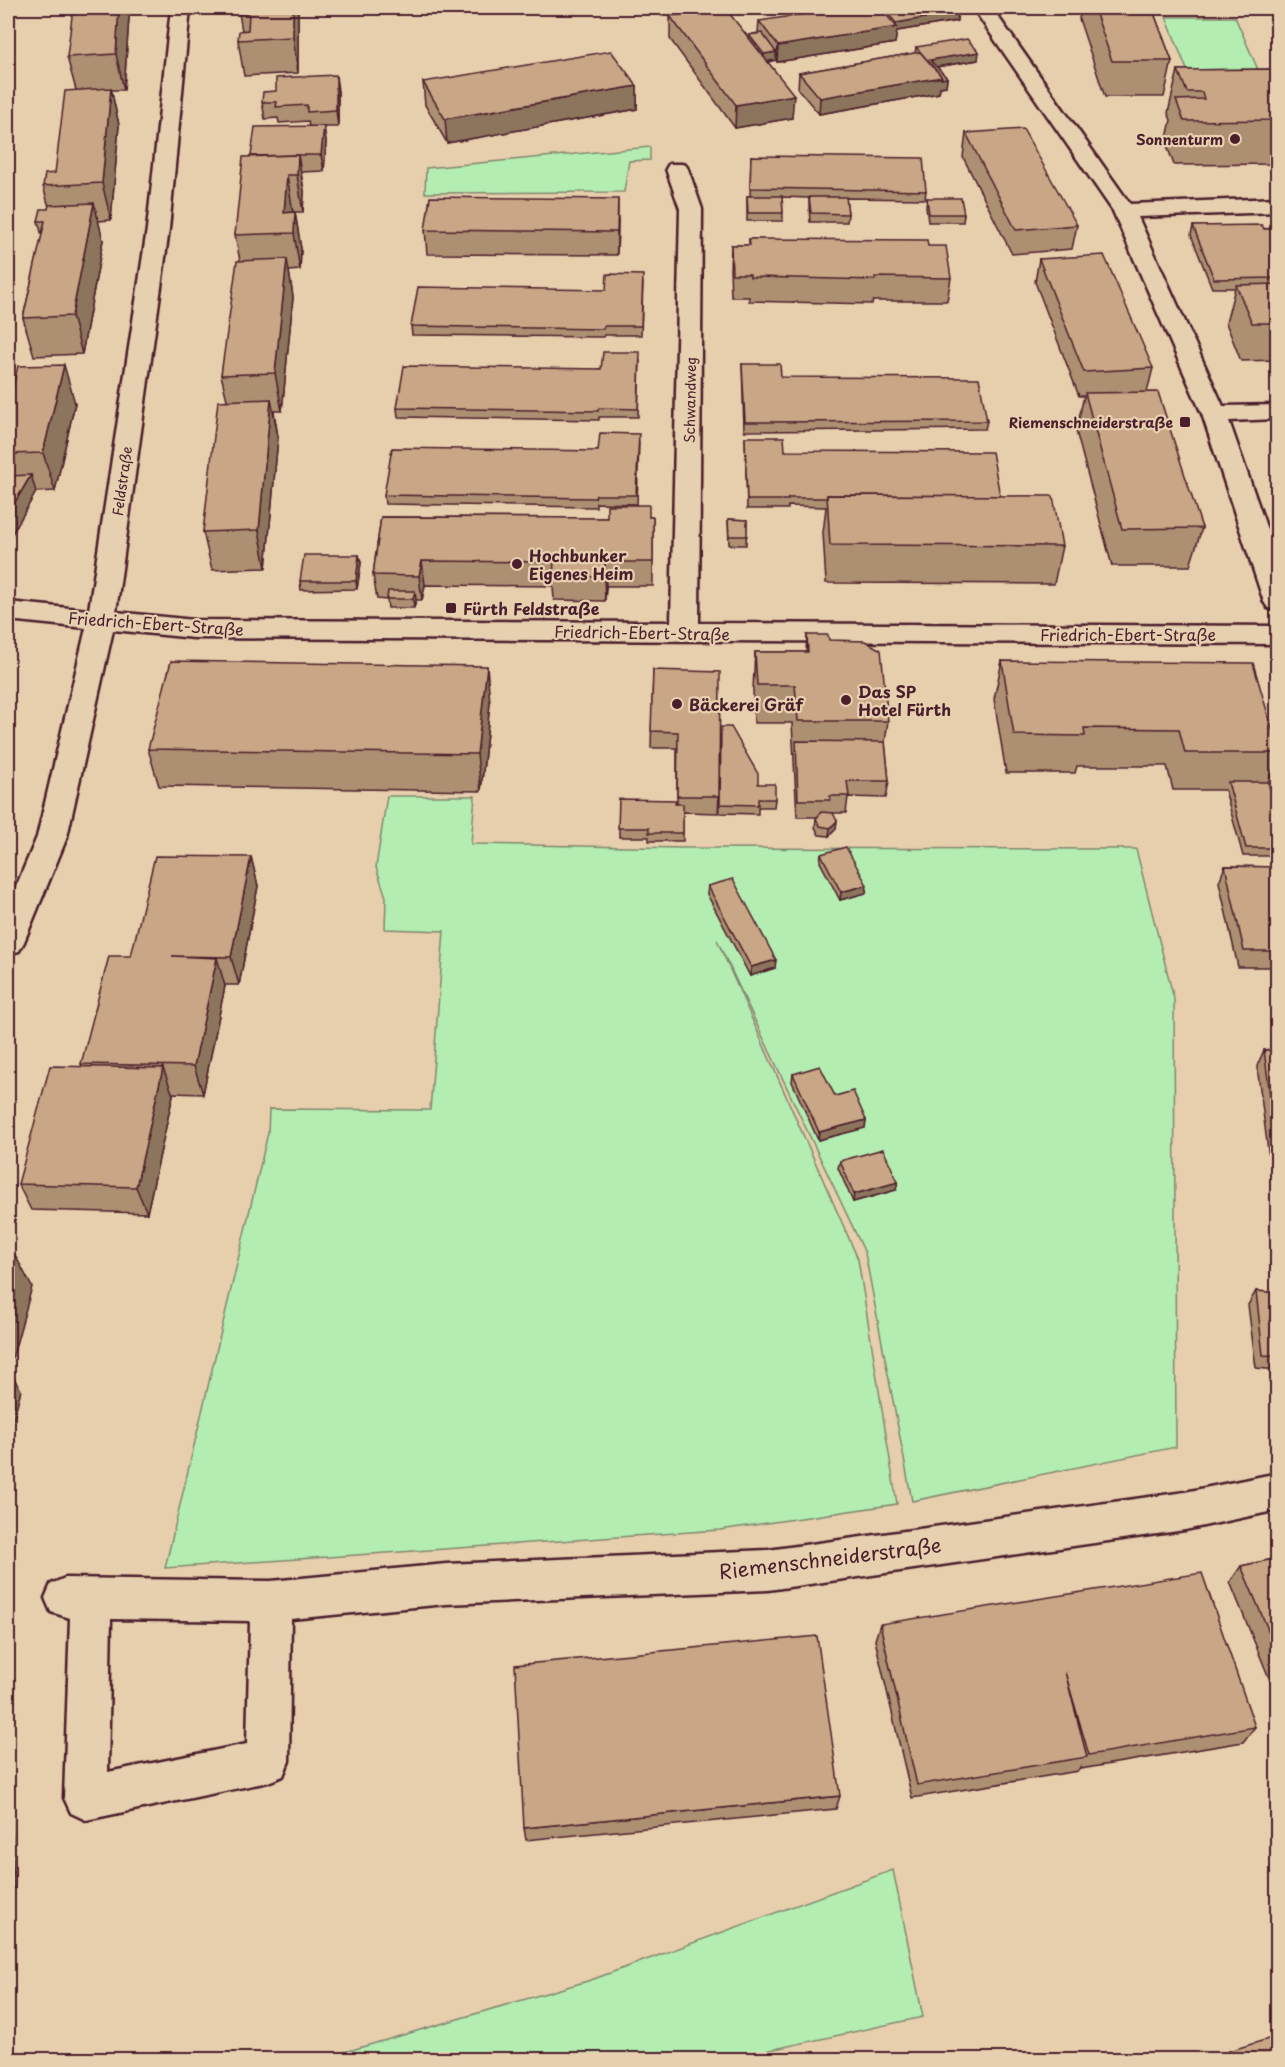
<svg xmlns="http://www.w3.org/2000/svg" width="1285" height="2067" font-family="'Playpen Sans',sans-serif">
  <rect width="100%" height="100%" fill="#e7cfad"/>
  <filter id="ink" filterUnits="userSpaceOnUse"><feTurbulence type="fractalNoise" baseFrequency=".0167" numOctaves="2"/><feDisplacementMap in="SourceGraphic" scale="12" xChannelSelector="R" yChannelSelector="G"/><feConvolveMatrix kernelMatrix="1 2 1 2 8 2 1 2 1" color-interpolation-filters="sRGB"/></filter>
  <g filter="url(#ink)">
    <g fill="#b4edb1" stroke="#7f866e" stroke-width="1.5">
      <path d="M1166 17H1235L1269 95H1197Z"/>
      <path d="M650 147V160L629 161 624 192 425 193 426 168Z"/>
      <path d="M387 796H475L471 844 683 848 1136 849 1174 999 1176 1447 912 1501 865 1253 717 940 858 1259 897 1504 720 1530 165 1568 268 1133 269 1109 430 1110 444 931 385 929 386 897 376 867Z"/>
      <path d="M893 1870 923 2017 728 2059H321L591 1980Z"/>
    </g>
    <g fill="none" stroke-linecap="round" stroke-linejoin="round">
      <defs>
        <g id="minor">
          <path d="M171 8H190L169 229 116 612 194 620 671 622 680 209 666 169 669 164H685L688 169 702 209 699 623 1278 626V644L194 638 113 630 67 837 24 942 19 951 8 954V906L37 837 86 628 8 620V602L89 610 147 229Z"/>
          <path d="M973 8H992L1130 204 1278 198V212L1138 217 1223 406 1278 405V419L1229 421 1278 561V611L1268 608 1264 602 1202 414 1113 211Z"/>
          <path d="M1278 1473V1510L1185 1530 768 1590 446 1604 291 1619 289 1761 283 1776 268 1782 86 1820 71 1813 64 1798 70 1618 51 1612 45 1598 51 1584 65 1578 271 1581 446 1564 768 1550 1185 1492ZM111 1619 250 1621 247 1744 108 1772Z"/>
        </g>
      </defs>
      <use href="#minor" stroke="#4a1f2b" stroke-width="5"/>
      <use href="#minor" fill="#e6d0b0" fill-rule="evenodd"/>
    </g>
    <g fill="#ad8f72" stroke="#4a1f2b" stroke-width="1.5">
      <path d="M240 8H298V73L244 76 238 40 242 31 239 13Z"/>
      <path d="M1081 8H1152L1172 61 1164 97H1105L1079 19Z"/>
      <path d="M885 10 957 21 897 31 895 43 777 62 776 60 768 62 792 118 735 128 670 39V16L749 38V35L758 33 759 21 885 13Z"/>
      <path d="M129 17 124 90H111L119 125 111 220 98 221 103 240 82 354 34 356 23 318 42 236 38 221 48 209 49 207 43 186 55 173 76 90 67 57Z"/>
      <path d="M916 47 978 60 937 67 947 78 946 86 940 87 939 93 819 114 798 89 799 73 915 53Z"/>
      <path d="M1278 69V164L1174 165 1166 143 1171 120 1168 113 1178 70Z"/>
      <path d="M423 82 637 86V109L447 143 425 105Z"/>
      <path d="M338 91V127H324L326 142 324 171 301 172 304 191 303 212H295L301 249 300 270 289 271 293 297 282 411H274L278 437 266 568 212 570 203 532 227 400 221 375 240 261 235 235 251 156 309 126 308 121 279 123 278 118 265 119 262 102Z"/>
      <path d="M966 133 1077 225 1072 249 1012 254 963 157Z"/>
      <path d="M751 156 926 191 925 199 846 198 848 214 847 222H810L809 206V198L782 197 783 221H747V196H750Z"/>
      <path d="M927 198 964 214 963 222H928L926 207Z"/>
      <path d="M618 222 617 255 427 254 425 230Z"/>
      <path d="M1193 226 1278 229V360L1241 361 1226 323 1235 288H1212L1191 235Z"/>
      <path d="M749 239 928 246 951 278 947 301H873L872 304 749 301V297H731L730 269 731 245H749Z"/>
      <path d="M1039 259 1153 368 1147 392 1202 528 1190 566H1112L1076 431 1084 396H1079L1035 282Z"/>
      <path d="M643 283 641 335H604L603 337 412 335 411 326Z"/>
      <path d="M640 361 638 417H599V420L398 417 397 408Z"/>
      <path d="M742 364 781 377 987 421 985 429 744 431Z"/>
      <path d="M75 403 55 491 36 492 8 541V407Z"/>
      <path d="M745 437 785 451 1000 496 1062 546 1054 584 826 583 823 533 826 507 788 506V509H747Z"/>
      <path d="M639 442 637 504 596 503V507L385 504 384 495Z"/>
      <path d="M381 517 607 518 653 517V586H606L605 601 554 600 553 586 425 585 422 600H416L414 608H388L387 600 377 599 373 575Z"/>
      <path d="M728 519 747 520 746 545H729Z"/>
      <path d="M359 555 361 563 357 589 301 590 300 581Z"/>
      <path d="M807 635 829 640 888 721 885 742 889 781 886 798 848 797 846 813H833L836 829 829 836 819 835 815 827 816 819 817 817H797L792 723H754L753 689 755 652H806Z"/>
      <path d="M1002 661 1278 749V756L1268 782 1274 803H1278V856H1243L1225 790H1173L1167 766H1077L1075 773H1006L994 699Z"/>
      <path d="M653 670 719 796 718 813 683 812V841H649V837H619V799L677 804V748H651Z"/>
      <path d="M490 703 481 791 159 786 148 749Z"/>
      <path d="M720 735 758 784 775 799 774 807H758V814L720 813Z"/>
      <path d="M821 854 866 893 840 900 820 862Z"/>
      <path d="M251 857 258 886 239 985H225V986L203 1094 172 1093 173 1095 147 1213 31 1210 18 1184 82 1066 81 1064 131 956Z"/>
      <path d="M1225 866 1278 867V967H1238L1219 882Z"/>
      <path d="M708 886 775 968 750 976 707 894Z"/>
      <path d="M1277 982H1278V1016L1273 991Z"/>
      <path d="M1264 1050 1278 1051V1174L1271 1173 1257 1066Z"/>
      <path d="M793 1074 835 1096 866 1120 865 1128 818 1140 792 1082Z"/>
      <path d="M840 1161 896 1190 853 1202 838 1168Z"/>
      <path d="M1256 1291 1278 1293V1370L1256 1368 1248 1305Z"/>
      <path d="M1278 1558V1700L1230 1582 1241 1566Z"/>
      <path d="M880 1624 1255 1727 1243 1742 1080 1769V1768L1078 1771 912 1798 875 1640Z"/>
      <path d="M840 1796 836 1809 526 1840 524 1828Z"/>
      <path d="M1229 2051 1278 2060H1216Z"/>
    </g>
    <g fill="#8d745d" stroke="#4a1f2b" stroke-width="1.5">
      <path d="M119 8H127L129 17 124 90 116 54Z"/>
      <path d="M293 8H298V73L293 37Z"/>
      <path d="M958 12 957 21 897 31 895 43 777 62 778 46 896 27V23Z"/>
      <path d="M776 52V60L763 62 764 54Z"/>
      <path d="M979 52 978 60 929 68 930 60Z"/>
      <path d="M336 75 338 91V127L336 110Z"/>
      <path d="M942 77 947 78 946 86 940 87 939 93 819 114 820 98Z"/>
      <path d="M637 86V109L447 143 445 119Z"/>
      <path d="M111 88 119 125 111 220 102 183Z"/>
      <path d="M794 95 792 118 735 128 736 105Z"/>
      <path d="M324 126 326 142 324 171 321 155Z"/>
      <path d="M298 155 304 191 303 212 297 175Z"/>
      <path d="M287 175 293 212 284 213Z"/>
      <path d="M618 199V222L617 255V232Z"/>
      <path d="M94 203 103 240 82 354 72 316Z"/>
      <path d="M295 212 301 249 300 270 294 233Z"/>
      <path d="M287 259 293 297 282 411 275 373Z"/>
      <path d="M64 365 75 403 55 491 43 453Z"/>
      <path d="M271 399 278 437 266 568 259 530Z"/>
      <path d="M31 475 36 492 8 541V514Z"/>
      <path d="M359 555 361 563 357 589 356 581Z"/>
      <path d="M422 561 425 585 422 600 419 576Z"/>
      <path d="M605 562 606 586 605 601 604 577Z"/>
      <path d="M415 591 416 600 414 608 413 599Z"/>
      <path d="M487 666 490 703 481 791 477 754Z"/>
      <path d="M837 821 836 829 829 836 830 828Z"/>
      <path d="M251 857 258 886 239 985 231 957Z"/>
      <path d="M867 885 866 893 840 900 841 892Z"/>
      <path d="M217 958 225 986 203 1094 194 1066Z"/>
      <path d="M776 960 775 968 750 976 751 967Z"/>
      <path d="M163 1068 173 1095 147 1213 136 1187Z"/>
      <path d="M866 1120 865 1128 818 1140 819 1132Z"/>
      <path d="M898 1182 896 1190 853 1202 854 1194Z"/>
      <path d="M15 1255 32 1287 9 1370 21 1390 8 1440V1281Z"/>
      <path d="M8 1751 10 1754 14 1888 8 1889Z"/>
    </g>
    <g fill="#c9a685" stroke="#4a1f2b" stroke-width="1.5">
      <path d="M73 8H119L116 54 67 57Z"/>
      <path d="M240 8H293V37L238 40 239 31 248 30 249 13H239Z"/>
      <path d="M725 8 794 95 736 105 670 16Z"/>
      <path d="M844 8H880L897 27 778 46 759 21Z"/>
      <path d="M900 8H953L958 12 896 23 885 10Z"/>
      <path d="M1094 8H1152L1172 61H1112Z"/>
      <path d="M762 33 776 52 764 54 749 35Z"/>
      <path d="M967 39 979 52 930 60 947 78 941 79 942 77 916 47Z"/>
      <path d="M611 51 637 86 445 119 423 82Z"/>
      <path d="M920 52 942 77 820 98 799 73Z"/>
      <path d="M1278 69V120L1184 121 1176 100 1204 99 1202 92H1187L1178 70Z"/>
      <path d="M336 75V110L307 112V105L276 107 277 102H262L263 92 276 91V78Z"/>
      <path d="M111 88 102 183 43 186 45 174 55 173 65 91Z"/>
      <path d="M324 126 321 155H298L251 156 255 127Z"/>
      <path d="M1023 129 1077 225 1016 230 966 133Z"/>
      <path d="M298 155 297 175H287L284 213 295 212 294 233 235 235 243 157Z"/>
      <path d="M751 156 923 158 926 191 750 188Z"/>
      <path d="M747 196H782L783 213H748Z"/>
      <path d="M430 197 618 199 617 232 425 230Z"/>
      <path d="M809 197H846L848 214 811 213Z"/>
      <path d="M927 198H961L964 214H929Z"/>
      <path d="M94 203 72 316 23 318 45 221H38L41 209H48L49 205Z"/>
      <path d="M1262 225 1264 229H1278V278L1214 279 1193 226Z"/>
      <path d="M749 239 927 240 928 246H946L951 278 875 277V280L750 277V274H732L731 245H750Z"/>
      <path d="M1104 255 1153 368 1084 372 1039 259Z"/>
      <path d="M287 259 275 373 221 375 237 261Z"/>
      <path d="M607 274 643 275 641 326H604L603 329 411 326 418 287 606 290Z"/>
      <path d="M1278 284V323H1252L1236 285Z"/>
      <path d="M603 352H640L638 409 599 408 598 411 397 408 404 366 601 369Z"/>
      <path d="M742 364H780L781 377 979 378 987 421 745 422Z"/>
      <path d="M64 365 43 453 8 454V407L18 366Z"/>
      <path d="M1158 392 1202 528 1122 529 1085 393Z"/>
      <path d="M271 399 259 530 203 532 218 401Z"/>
      <path d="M600 433 639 434 636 495H596L595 498 384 495 392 448 598 451Z"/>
      <path d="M745 437H784L785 451 992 452 1000 496 827 495V498H788V500H747Z"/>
      <path d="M31 475 8 514V476Z"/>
      <path d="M827 495 1053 496 1062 546 830 545Z"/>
      <path d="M607 505H649V517H653V562H605L604 577 553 576 554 562 422 561 419 576 373 575 381 517 607 518Z"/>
      <path d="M728 519 747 520V536H729Z"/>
      <path d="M304 555H359L356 581H300Z"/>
      <path d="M388 591H415L413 599H387Z"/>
      <path d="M807 635H828L829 640 865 641 881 650 888 721H798L795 685H757L755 652H808Z"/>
      <path d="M171 661 487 666 477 754 148 749Z"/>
      <path d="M1002 661 1253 663 1278 749V753H1185L1179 729 1084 728 1085 736 1014 735Z"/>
      <path d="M653 670 720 672 719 796H677L678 732 651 731Z"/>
      <path d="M721 727H731L758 774V784H775V799H758V805L720 804Z"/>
      <path d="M796 741 885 742 889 781H847L849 796H830V800H798Z"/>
      <path d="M1228 782H1268L1274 803H1278V848H1246Z"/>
      <path d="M619 799 676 800 675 804H683V833H649V828H618Z"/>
      <path d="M821 812 833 813 837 821 830 828 820 826 816 819Z"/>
      <path d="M846 847 867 885 841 892 821 854Z"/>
      <path d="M155 856 251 857 231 957 172 956 217 958 194 1066 81 1064 109 956H131Z"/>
      <path d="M1225 866 1278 867V951H1244Z"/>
      <path d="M733 879 776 960 751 967 708 886Z"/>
      <path d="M1264 1050 1278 1051V1154Z"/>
      <path d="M50 1066 163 1068 136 1187 18 1184Z"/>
      <path d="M820 1066 835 1096 853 1091 866 1120 819 1132 793 1074Z"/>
      <path d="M883 1149 898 1182 854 1194 840 1161Z"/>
      <path d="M8 1255H15L8 1281Z"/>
      <path d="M1256 1291 1278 1293V1356L1263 1355Z"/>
      <path d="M1278 1558V1653L1241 1566Z"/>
      <path d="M1202 1573 1255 1727 1089 1755 1065 1672 1087 1757 917 1785 880 1624Z"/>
      <path d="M817 1636 840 1796 524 1828 515 1665Z"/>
      <path d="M1278 2036V2060H1233L1229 2051Z"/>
    </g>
  </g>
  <g fill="#4a1f2b" stroke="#e6d0b0" stroke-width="2">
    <circle cx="1235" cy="139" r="6"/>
    <rect x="1179" y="416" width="12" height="12" rx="3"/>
    <circle cx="517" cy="564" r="6"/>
    <rect x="445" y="602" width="12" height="12" rx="3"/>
    <circle cx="846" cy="700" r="6"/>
    <circle cx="677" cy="704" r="6"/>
  </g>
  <g text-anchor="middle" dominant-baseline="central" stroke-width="4.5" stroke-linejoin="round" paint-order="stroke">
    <g font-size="14" font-weight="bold" fill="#4a1f2b" stroke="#e6d0b0" text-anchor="end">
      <text x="1223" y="139">Sonnenturm</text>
      <text x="1173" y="422">Riemenschneiderstraße</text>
    </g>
    <g font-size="14" fill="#4a1f2b" stroke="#e6d0b0">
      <text transform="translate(690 400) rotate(-89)">Schwandweg</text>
      <text transform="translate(122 481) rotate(-82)">Feldstraße</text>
    </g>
    <g font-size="16" font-weight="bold" fill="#4a1f2b" stroke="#e6d0b0" text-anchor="start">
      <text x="529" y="555">Hochbunker<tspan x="529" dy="18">Eigenes Heim</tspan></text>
      <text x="463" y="608">Fürth Feldstraße</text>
      <text x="858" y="691">Das SP<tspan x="858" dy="18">Hotel Fürth</tspan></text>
      <text x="689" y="704">Bäckerei Gräf</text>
    </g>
    <g font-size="16" fill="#4a1f2b" stroke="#e6d0b0">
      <text transform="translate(156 623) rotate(4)">Friedrich-Ebert-Straße</text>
      <text transform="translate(642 632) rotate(1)">Friedrich-Ebert-Straße</text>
      <text x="1128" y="634">Friedrich-Ebert-Straße</text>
    </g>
    <g font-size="20" fill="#4a1f2b" stroke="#e6d0b0">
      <text transform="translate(830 1558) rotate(-7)">Riemenschneiderstraße</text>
    </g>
  </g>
  <rect width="1285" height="2067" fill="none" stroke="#e6d0b0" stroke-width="30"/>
  <rect x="15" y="15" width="1255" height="2037" fill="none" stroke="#4a1f2b" stroke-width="2" filter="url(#ink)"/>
</svg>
